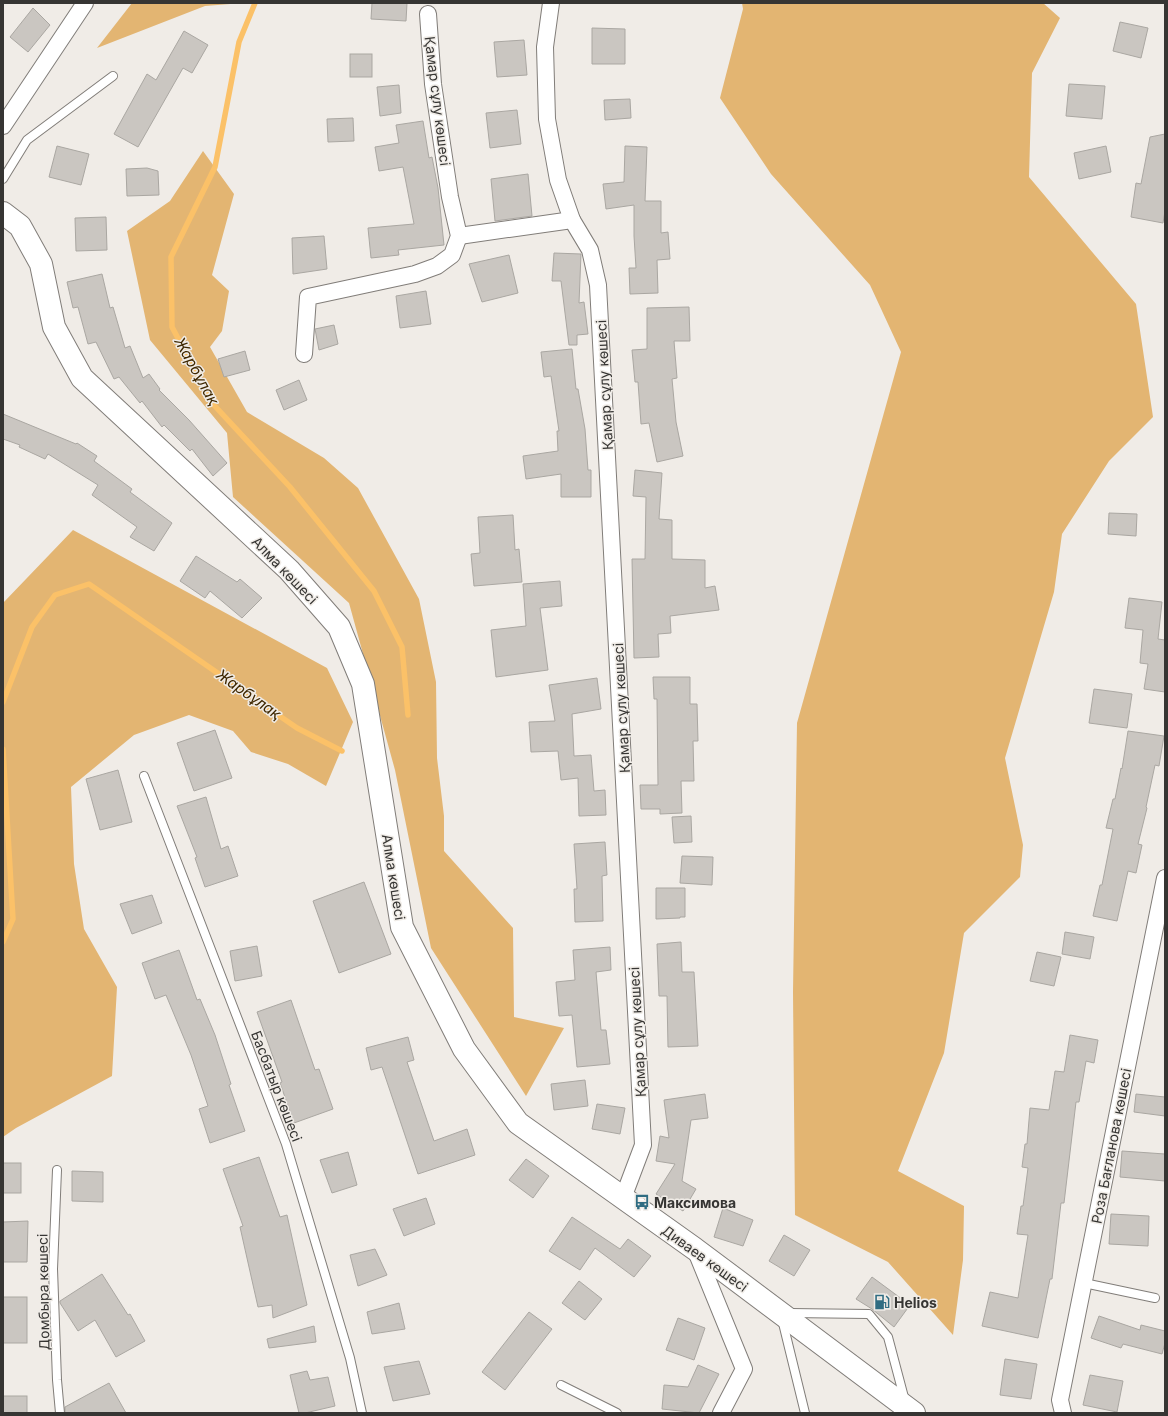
<svg xmlns="http://www.w3.org/2000/svg" width="1168" height="1416" font-family="Inter,sans-serif">
  <rect width="100%" height="100%" fill="#f0ece7"/>
  <g fill="#e3b572">
    <path d="M132 3H243L205 6 97 48Z"/>
    <path d="M742 3H1043L1060 18 1032 73 1029 177 1136 304 1153 417 1109 461 1062 534 1054 592 1005 758 1023 845 1020 877 964 933 944 1053 898 1171 964 1206 963 1260 953 1335 888 1262 795 1215 793 992 797 723 901 352 870 285 771 174 720 98 743 9Z"/>
    <path d="M203 151 234 194 212 275 229 291 222 331 210 347 247 412 324 458 358 488 419 599 436 682 437 758 444 816V851L513 928 514 1017 564 1028 526 1096 431 948 395 770 349 603 233 497 227 433 150 340 127 231 170 201Z"/>
    <path d="M73 530 327 668 353 722 326 786 288 764 251 752 233 731 189 715 134 735 71 787 74 864 84 929 117 987 112 1076 16 1128 3 1137V603Z"/>
  </g>
  <g fill="none" stroke-linecap="round" stroke-linejoin="round">
    <g stroke="#fbc168" stroke-width="5.5">
      <path d="M255 3 239 42 215 167 171 257 172 327 213 404 290 487 374 591 402 647 408 715"/>
      <path d="M3 702 32 627 55 595 89 584 297 728 342 751"/>
      <path d="M3 749 13 919 3 942"/>
    </g>
  </g>
  <g fill="#cac6c1" stroke="#aaa7a2">
    <path d="M372 3H407L406 21 371 19Z"/>
    <path d="M33 8 50 25 28 52 10 37Z"/>
    <path d="M1120 22 1148 28 1141 58 1113 51Z"/>
    <path d="M592 28 625 29V64H592Z"/>
    <path d="M184 31 208 45 192 73 183 68 138 147 114 134 147 74 156 80Z"/>
    <path d="M524 40 527 75 497 77 494 42Z"/>
    <rect x="350" y="54" width="22" height="23"/>
    <path d="M1069 84 1105 86 1102 119 1066 116Z"/>
    <path d="M399 85 401 113 380 116 377 87Z"/>
    <path d="M630 99 631 118 605 120 604 100Z"/>
    <path d="M517 110 521 144 490 148 486 113Z"/>
    <path d="M353 118 354 141 328 142 327 119Z"/>
    <path d="M423 121 429 158 432 157 438 188 444 245 398 250 399 255 371 258 368 228 414 224 403 167 379 171 375 147 399 143 396 125Z"/>
    <path d="M1165 134V211L1163 223 1131 217 1136 183 1141 184 1150 137Z"/>
    <path d="M57 146 89 154 81 185 49 177Z"/>
    <path d="M625 146 647 147 645 201H661V233L668 232 670 259 657 260 658 293 630 294 629 268H636L634 236V205L606 209 603 184 624 182Z"/>
    <path d="M1106 146 1111 172 1079 179 1074 153Z"/>
    <path d="M147 168 158 171 159 195 127 196 126 169Z"/>
    <path d="M528 174 532 216 495 221 491 179Z"/>
    <path d="M106 217 107 250 76 251 75 218Z"/>
    <path d="M324 236 327 269 293 274 292 238Z"/>
    <path d="M554 253 581 254 579 303 584 302 588 334 577 335V345H569L561 281H552Z"/>
    <path d="M509 255 518 293 482 302 469 264Z"/>
    <path d="M102 274 110 308 113 307 125 348 130 346 143 378 149 374 160 389 159 390 189 420 227 463 213 476 192 449 190 451 164 425 162 427 142 401 140 403 119 377 114 379 96 342 88 344 78 307 73 308 67 282Z"/>
    <path d="M426 291 431 324 400 328 396 296Z"/>
    <path d="M689 307 690 341H674L677 378 672 379 676 422 683 456 657 462 649 423 641 424 638 382H635L632 350 647 349V308Z"/>
    <path d="M334 325 338 344 319 350 315 329Z"/>
    <path d="M572 349 576 389H578L585 429 588 470H591V497H561V474L526 479 523 456 558 451 557 431H559L551 376 544 377 541 352Z"/>
    <path d="M245 351 250 370 224 377 218 359Z"/>
    <path d="M299 380 307 400 284 410 276 390Z"/>
    <path d="M3 414 76 444 77 443 97 456 94 461 132 489 130 492 172 523 154 551 130 537 137 527 92 495 98 485 48 454 45 459 19 447 20 445 3 439Z"/>
    <path d="M635 470 662 473 659 519 672 520V559L705 560V588L715 586 719 610 670 616 671 633 658 634 659 657 634 658 632 559H645L646 497 633 496Z"/>
    <path d="M1109 513 1137 514 1136 536 1108 534Z"/>
    <path d="M513 515 515 550 519 549 522 582 474 586 471 554 480 553 478 517Z"/>
    <path d="M196 556 237 582 240 579 262 598 242 618 210 591 205 598 180 581Z"/>
    <path d="M560 581 562 606 540 608 548 670 496 677 491 630 526 626 523 584Z"/>
    <path d="M1129 598 1162 602 1158 639 1165 640V692L1144 689 1148 664 1140 663 1143 630 1125 628Z"/>
    <path d="M653 677H690V704H697L698 741H693L694 781H681L682 813 660 814V809H641L640 785H658L657 699H654Z"/>
    <path d="M597 678 601 709 572 714 574 756 591 755 594 791 605 790 606 815 579 816 578 778 561 780 558 751 531 752 529 722 555 721 549 685Z"/>
    <path d="M1094 689 1132 694 1127 728 1089 723Z"/>
    <path d="M215 730 232 778 194 791 177 743Z"/>
    <path d="M1128 731 1164 736 1159 766 1155 765 1146 807 1147 808 1138 844 1142 845 1136 873 1128 871 1117 921 1093 916 1100 885H1102L1113 829 1106 828 1113 799H1115L1121 768 1122 769Z"/>
    <path d="M118 770 132 822 100 830 86 779Z"/>
    <path d="M206 797 221 849 228 846 238 876 205 887 195 858 197 857 177 806Z"/>
    <path d="M691 816 692 842 674 843 672 817Z"/>
    <path d="M605 842 607 875 602 876 603 921 575 922 574 889H577L574 844Z"/>
    <path d="M682 856 713 857 712 885 680 883Z"/>
    <path d="M364 882 391 954 339 973 313 901Z"/>
    <path d="M656 888H685V917H680V918L656 919Z"/>
    <path d="M152 895 162 923 132 934 120 904Z"/>
    <path d="M1065 932 1094 937 1090 959 1062 954Z"/>
    <path d="M681 942 682 972H694L698 1046 668 1047 667 996H659L657 944Z"/>
    <path d="M257 946 262 976 235 981 230 951Z"/>
    <path d="M610 947 611 970 596 972 601 1030H606L610 1064 577 1067 572 1015 559 1016 556 982 575 980 573 950Z"/>
    <path d="M179 950 197 1000 200 999 215 1035 231 1084 229 1085 245 1131 210 1143 199 1109 208 1106 191 1055 166 995 155 999 142 963Z"/>
    <path d="M1037 952 1061 957 1054 986 1030 981Z"/>
    <path d="M291 1000 315 1070 319 1069 333 1109 294 1123 280 1083 282 1082 257 1012Z"/>
    <path d="M1070 1035 1098 1040 1094 1063 1086 1061 1079 1102H1076L1064 1203H1061L1052 1279H1050L1038 1338 982 1326 990 1292 1018 1298 1028 1235 1017 1234 1021 1206H1023L1028 1168 1022 1167 1025 1144H1027L1030 1108 1049 1110 1055 1071 1064 1072Z"/>
    <path d="M408 1037 414 1060 407 1062 434 1141 467 1129 475 1155 418 1174 382 1067 371 1070 366 1048Z"/>
    <path d="M585 1080 588 1106 554 1110 551 1084Z"/>
    <path d="M705 1094 708 1118 691 1120 682 1181 696 1189 683 1211 656 1194 675 1164 656 1161 660 1136 669 1138 664 1100Z"/>
    <path d="M1136 1094 1165 1097V1116L1134 1112Z"/>
    <path d="M597 1104 625 1108 620 1134 592 1129Z"/>
    <path d="M1122 1151 1165 1154V1181L1120 1177Z"/>
    <path d="M348 1152 357 1185 332 1193 320 1160Z"/>
    <path d="M259 1157 280 1217 287 1215 307 1305 273 1318 272 1305 258 1307 240 1227 243 1226 223 1169Z"/>
    <path d="M526 1159 549 1176 533 1198 509 1180Z"/>
    <rect x="3" y="1163" width="18" height="30"/>
    <path d="M72 1171 103 1172V1202L72 1201Z"/>
    <path d="M426 1198 435 1224 404 1236 393 1209Z"/>
    <path d="M723 1208 753 1220 743 1246 714 1237Z"/>
    <path d="M1111 1214 1149 1216 1148 1246 1109 1244Z"/>
    <path d="M572 1217 620 1249 628 1239 651 1256 634 1277 595 1248 580 1270 549 1251Z"/>
    <path d="M28 1221 27 1262H3V1222Z"/>
    <path d="M784 1235 810 1250 794 1276 769 1261Z"/>
    <path d="M375 1249 387 1275 358 1286 350 1255Z"/>
    <path d="M102 1274 128 1315 130 1314 145 1341 116 1357 95 1320 78 1331 60 1303V1301Z"/>
    <path d="M872 1277 910 1305 894 1327 872 1309 856 1299Z"/>
    <path d="M579 1281 602 1299 585 1320 562 1303Z"/>
    <rect x="3" y="1297" width="24" height="46"/>
    <path d="M399 1303 405 1329 372 1334 367 1312Z"/>
    <path d="M529 1312 552 1329 505 1390 482 1372Z"/>
    <path d="M1099 1316 1140 1330 1141 1325 1165 1331V1343L1162 1354 1123 1344 1121 1348 1091 1338Z"/>
    <path d="M678 1318 705 1328 694 1360 666 1350Z"/>
    <path d="M314 1326 316 1342 269 1348 267 1339Z"/>
    <path d="M1005 1359 1037 1364 1031 1399 1000 1395Z"/>
    <path d="M419 1361 430 1394 393 1401 384 1367Z"/>
    <path d="M698 1365 719 1374 699 1413 662 1409 664 1385 688 1387Z"/>
    <path d="M307 1371 310 1380 328 1377 335 1406 305 1413H299L290 1375Z"/>
    <path d="M1090 1375 1123 1381 1117 1412 1083 1405Z"/>
    <path d="M109 1383 126 1413H65V1407Z"/>
    <rect x="3" y="1396" width="24" height="17"/>
  </g>
  <g fill="none" stroke-linecap="round" stroke-linejoin="round">
    <defs>
      <g id="lane">
        <path d="M3 179 27 140 113 76"/>
        <path d="M144 776 286 1144 350 1358 362 1413"/>
        <path d="M57 1170 53 1269 57 1380 60 1413"/>
        <path d="M1084 1283 1155 1298"/>
        <path d="M790 1313 869 1314 888 1337 905 1401"/>
        <path d="M782 1319 805 1413"/>
        <path d="M561 1385 617 1413"/>
      </g>
      <g id="street">
        <path d="M551 3 545 47 547 119 558 180 572 220"/>
        <path d="M3 126 85 3"/>
        <path d="M459 236 572 220 590 250 598 285 643 1145 623 1198"/>
        <path d="M304 354 308 297 415 274 437 266 452 255 459 236 450 197 433 84 428 14"/>
        <path d="M695 1249 744 1369 721 1413"/>
        <path d="M1063 1413 1060 1400 1165 878"/>
      </g>
      <path id="secondary" d="M3 213 20 226 41 264 54 327 82 378 289 570 339 627 363 684 402 927 464 1049 518 1123 695 1249 914 1413"/>
    </defs>
    <use href="#lane" stroke="#817d79" stroke-width="10"/>
    <use href="#street" stroke="#817d79" stroke-width="18"/>
    <use href="#secondary" stroke="#817d79" stroke-width="24"/>
    <use href="#lane" stroke="#fff" stroke-width="8"/>
    <use href="#street" stroke="#fff" stroke-width="16"/>
    <use href="#secondary" stroke="#fff" stroke-width="22"/>
  </g>
  <defs>
    <symbol id="bus-bare" viewBox="-9 -9 18 18"><path d="M-5-6H5V4H4V6H2V4H-2V6H-4V4H-5ZM-3.5-4V0h7V-4ZM-3.5 1.2v1.5H-2V1.2ZM2 1.2v1.5H3.5V1.2Z" fill="#2f6c82" stroke="#f0ece7" stroke-width="2.5" paint-order="stroke"/></symbol>
    <symbol id="fuel-bare" viewBox="-9 -9 18 18"><path d="M-5.5-6h7V0h2V4h1.3V-2.5L3-4.5l.8-.8L6-3V5H2.5V1h-1V6h-7ZM-4.2-4.7v3.2H.2V-4.7Z" fill="#2f6c82" stroke="#f0ece7" stroke-width="2.5" paint-order="stroke"/></symbol>
  </defs>
  <g fill-rule="evenodd">
    <use href="#bus-bare" x="631" y="1191" width="22" height="22"/>
    <use href="#fuel-bare" x="871" y="1291" width="22" height="22"/>
  </g>
  <g text-anchor="middle" dominant-baseline="central" stroke-width="3" stroke-linejoin="round" paint-order="stroke">
    <g font-size="14" fill="#363533" stroke="#f0ece7">
      <text transform="translate(438 101) rotate(83)">Қамар сұлу көшесі</text>
      <text transform="translate(604 385) rotate(-93)">Қамар сұлу көшесі</text>
      <text transform="translate(285 570) rotate(46)">Алма көшесі</text>
      <text transform="translate(621 708) rotate(-93)">Қамар сұлу көшесі</text>
      <text transform="translate(394 877) rotate(81)">Алма көшесі</text>
      <text transform="translate(637 1032) rotate(-93)">Қамар сұлу көшесі</text>
      <text transform="translate(277 1086) rotate(69)">Басбатыр көшесі</text>
      <text transform="translate(1111 1146) rotate(-79)">Роза Бағланова көшесі</text>
      <text transform="translate(705 1258) rotate(36)">Диваев көшесі</text>
      <text transform="translate(43 1292) rotate(-91)">Домбыра көшесі</text>
    </g>
    <g font-size="14" font-weight="bold" fill="#363533" stroke="#f0ece7" text-anchor="start">
      <text x="654" y="1202">Максимова</text>
      <text x="894" y="1302">Helios</text>
    </g>
    <g font-size="15" font-style="italic" fill="#3e2700" stroke="#f0ece7">
      <text transform="translate(197 371) rotate(61)">Жарбұлақ</text>
      <text transform="translate(249 694) rotate(35)">Жарбұлақ</text>
    </g>
  </g>
  <rect width="1168" height="1416" fill="none" stroke="#363533" stroke-width="8"/>
</svg>
